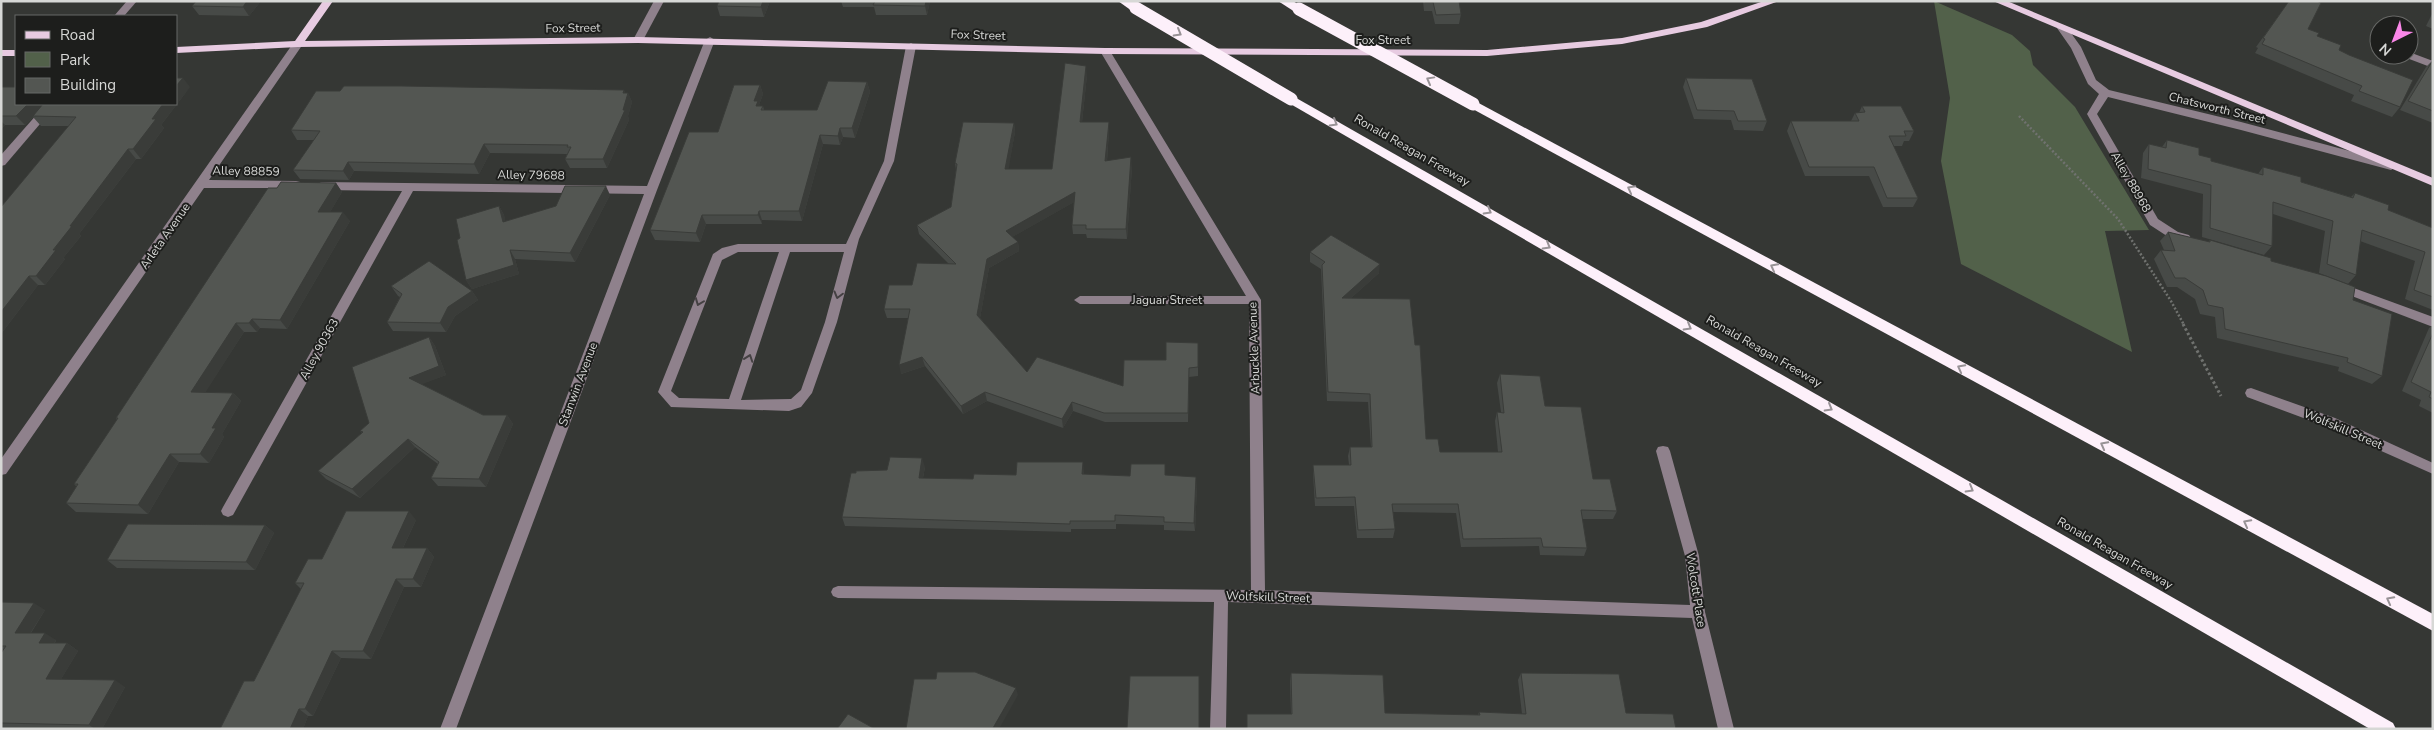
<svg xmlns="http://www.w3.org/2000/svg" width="2434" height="730" font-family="'Nunito Sans',sans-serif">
  <rect width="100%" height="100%" fill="#353734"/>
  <path fill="#52614a" d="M1934 1 2012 35 2030 51 2033 65 2075 107 2149 230 2105 231 2132 352 1961 264 1941 161 1950 98Z"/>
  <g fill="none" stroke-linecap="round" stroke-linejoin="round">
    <path stroke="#70726f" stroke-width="2.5" stroke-dasharray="2 2" stroke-linecap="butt" d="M2019 116 2118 219 2171 301 2184 325"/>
    <path stroke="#70726f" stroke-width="3" stroke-dasharray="2.5 2.5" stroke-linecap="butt" d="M2183 324 2221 396"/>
    <g fill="#8f818c" fill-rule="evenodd">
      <path d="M127 1H137L124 16H114Z"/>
      <path d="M654 1H664L642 42H634L633 40Z"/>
      <path d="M2062 25 2066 26 2081 47 2096 80 2109 90 2241 122 2391 162 2397 166 2391 170 2241 130 2108 97 2097 114 2158 219 2178 232 2189 235 2191 238 2185 242 2170 238 2150 225 2087 114 2099 94 2088 84 2071 48 2057 28Z"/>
      <path d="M710 37 715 40 657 190 456 729H440L644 194 413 191 233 515 228 517 223 515 221 511 223 507 402 191 321 190 315 186 321 182 647 186 705 40Z"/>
      <path d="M298 41 303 44 209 180 296 181 300 182 302 185 300 188H204L6 474 1 475V459L294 42Z"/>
      <path d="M911 43 916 46 894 161 859 239 837 322 812 393 801 407 789 411 671 407 658 392 713 254 722 248 738 244H846L884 161 906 46ZM738 252H779L729 399 679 398 671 391 722 260ZM790 252H844L825 322 801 390 791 399 741 400Z"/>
      <path d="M1105 48 1110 51 1261 300 1265 590 1690 605 1685 556 1656 451 1658 447 1663 446 1668 447 1670 451 1699 556 1705 612 1734 729H1718L1692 618 1228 602 1226 729H1210L1214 602 838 598 833 596 831 592 833 588 838 586 1251 590 1249 304H1080L1074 300 1080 296H1246L1100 51Z"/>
      <path d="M2409 52 2433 61V68L2404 57 2403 55H2409Z"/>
      <path d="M46 104H57L5 165 1 166V155Z"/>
      <path d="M2340 283 2433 317V327L2336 290 2334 287Z"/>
      <path d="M2251 388 2335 418 2433 463V474L2325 426 2247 397 2245 393 2247 389Z"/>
    </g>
    <g fill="#e7cbe1" fill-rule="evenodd">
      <path d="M323 1H333L305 41 638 37 1105 48 1487 50 1622 38 1701 22 1764 1H1779L1707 27 1622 44 1487 56 1105 54 638 43 298 47 176 53V47L295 41Z"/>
      <path d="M1993 1H2007L2433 178V186Z"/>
      <rect x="1" y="50" width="15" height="6"/>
    </g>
    <g fill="#fdf0fa" fill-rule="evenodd">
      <path d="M1118 1H1133L1142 8 1140 11H1132Z"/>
      <path d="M1278 1H1293L1305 9 1303 12H1295Z"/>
      <path d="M1291 95 2393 723 2396 729H2370L1287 102 1285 99Z"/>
      <path d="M1473 100 2433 614V631L1469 107 1467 104Z"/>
    </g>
    <g stroke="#fdf0fa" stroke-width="13">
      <path d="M1136 8 1291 99"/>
      <path d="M1299 9 1473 104"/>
    </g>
  </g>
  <g fill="#474a47">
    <path d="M149 1H261L249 16 199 15 192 6 195 3 149 2Z"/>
    <path d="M770 1 764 17 720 16 717 6Z"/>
    <path d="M841 1H930L927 15H876L874 7H843Z"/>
    <path d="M1423 1H1459L1461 14 1459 24H1435L1432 11H1424Z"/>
    <path d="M2289 1 2308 29 2317 36 2339 50 2400 107 2392 117 2351 101 2354 95 2255 53 2258 48 2256 47Z"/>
    <path d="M2433 12V29L2426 26Z"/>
    <path d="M2433 60V123L2400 110 2426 67Z"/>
    <path d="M1087 75 1082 122 1109 131 1107 161 1132 167 1127 239 1087 238 1086 234H1073L1072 225 1074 202 1012 237 1018 242 1019 251 989 268 980 318 1027 372 1123 386 1166 360 1198 343V376L1189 377 1188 422H1105L1073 411 1063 428 987 401 963 414 925 366 901 374 908 318H887L884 309 912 285 949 264 919 234 917 225 951 207 956 170 955 163 1014 123 1015 132 1008 169H1052Z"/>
    <path d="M1686 78 1767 121 1763 131 1734 130 1731 120 1694 119 1683 87Z"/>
    <path d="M867 82 870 92 855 138 843 137 840 145 823 144 802 221 762 220V224H706L700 242 655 240 650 230 718 132 760 85 763 94 759 105 760 106H763L764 110H817Z"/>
    <path d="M1 87 16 104H176L190 87 161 125 164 128 141 159H136L79 234 81 236 63 258 65 259 45 285H38L1 334V207L69 126H41L33 117 25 125H5L1 129Z"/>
    <path d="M624 90 625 93H628L632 102 628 116 629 120 607 168H570L565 159 567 154 490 153 479 174 354 171 349 180 300 179 293 170 314 140H297L291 130 340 91Z"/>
    <path d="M1862 106 1914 131 1909 141H1904L1902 146H1893L1918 198 1913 207H1883L1869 176H1805L1787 131 1791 121H1851L1855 113H1859Z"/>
    <path d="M2167 140 2211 161 2258 174 2263 167 2301 182 2351 197 2355 193 2388 210 2433 228V310L2405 299 2415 261 2360 241 2356 275 2348 284 2319 273 2325 231 2273 214 2272 246 2264 255 2202 237 2203 194 2141 178 2143 153 2149 144 2162 147Z"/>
    <path d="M336 183 342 192 330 212 350 221 287 329 260 328 257 332H244L205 392 233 393 241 401 222 434 224 437 209 463 179 462 148 514 76 512 66 503 77 487 74 484 117 420 116 418 277 188Z"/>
    <path d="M610 195 575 262 515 259 519 274 472 289 466 280 460 238 499 206 504 215 505 221Z"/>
    <path d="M2168 232 2208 242 2210 240 2271 261 2353 300 2382 376 2372 384 2338 371 2339 367 2217 338 2215 317 2200 314 2195 299 2177 287H2167L2154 259 2161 250H2164L2160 241Z"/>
    <path d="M1310 252 1379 273 1351 298 1415 345 1426 439 1440 452H1498L1495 421 1497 412H1501L1497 383 1500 374 1545 406 1593 479 1617 511 1613 519H1582L1587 548 1584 556 1540 555 1539 546 1461 547 1456 513 1393 512 1395 529 1393 538H1357L1354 506H1315L1313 474V465H1349L1348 456 1350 447H1371L1368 402 1327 401 1321 269 1310 262Z"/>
    <path d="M391 286 472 291 478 300 455 316 446 332 393 331 387 322 400 297 398 296Z"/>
    <path d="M2433 325V413L2419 406 2421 400 2402 391 2429 328Z"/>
    <path d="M429 337 435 346 446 375 421 384 483 415H507L513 424 486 487 438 486 431 478 438 464 415 447 360 498 326 479 318 471 362 433 360 431 369 423Z"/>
    <path d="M925 467 923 478 973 479 1084 470V474L1130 476 1165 475 1197 485 1195 531 1164 530V525L1116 524V529H1071V532L845 526 842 517 887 470Z"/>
    <path d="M416 520 403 548H427L434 557 421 587H404L371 659 341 658 313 716H308L303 729H220L254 681 301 589 295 583 322 559Z"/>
    <path d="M265 525 274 533 255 570 117 568 107 560Z"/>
    <path d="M1 602 45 610 31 633 56 640 55 643H67L78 651 61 679 125 687 102 729H1Z"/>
    <path d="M1291 673 1385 713 1478 715 1479 712 1522 714 1518 680 1521 673 1626 713 1676 729 1291 714 1290 681Z"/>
  </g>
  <g fill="#3a3c39">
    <path d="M247 1H261L249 16 243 7Z"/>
    <path d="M763 1H770L764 17 761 7Z"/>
    <path d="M926 1H930L927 15 925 6Z"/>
    <path d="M1086 66 1087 75 1081 131 1080 122Z"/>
    <path d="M183 78 190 87 161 125 164 128 141 159 133 149 152 119 163 104H176V86Z"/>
    <path d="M867 82 870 92 855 138 852 128Z"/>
    <path d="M760 85 763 94 759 105 761 111 758 110 754 101Z"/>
    <path d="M624 90 627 97 628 93 632 102 628 116 629 120 607 168 603 159Z"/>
    <path d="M28 104H45L25 125 16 116Z"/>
    <path d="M1 121 5 125 1 129Z"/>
    <path d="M1109 122V131L1106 170 1105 161Z"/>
    <path d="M1014 123 1015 132 1007 179 1005 169Z"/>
    <path d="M840 128 843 137 840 145 838 136Z"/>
    <path d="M820 135 823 144 802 221 799 211Z"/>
    <path d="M484 144 490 153 479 174 474 164Z"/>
    <path d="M128 149 136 159 79 234 81 236 63 258 65 259 45 285 36 276 70 226Z"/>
    <path d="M1131 157 1132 167 1127 239 1126 229Z"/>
    <path d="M348 162 354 171 349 180 343 171Z"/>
    <path d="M336 183 342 192 325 221 318 212Z"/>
    <path d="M606 186 610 195 575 262 570 253Z"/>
    <path d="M1075 192 1076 201 1007 240 1006 231Z"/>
    <path d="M499 206 504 215 508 231 503 222Z"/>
    <path d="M759 211 762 220V224L758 215Z"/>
    <path d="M343 212 350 221 287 329 280 320Z"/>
    <path d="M702 215 706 224 700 242 696 233Z"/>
    <path d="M1018 242 1019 251 989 268 979 324 977 315 987 259Z"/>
    <path d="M510 250 515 259 519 274 472 289 466 280Z"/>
    <path d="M1380 264 1379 273 1341 307 1342 298Z"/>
    <path d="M29 276 38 285 1 334V312Z"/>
    <path d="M472 291 478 300 455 316 446 332 440 323 448 307Z"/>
    <path d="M252 319 260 328 257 332 249 323Z"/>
    <path d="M236 323 244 332 200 401 191 392Z"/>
    <path d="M429 337 435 346 446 375 415 387 409 378Z"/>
    <path d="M922 357 925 366 901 374 899 365Z"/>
    <path d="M985 392 987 401 963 414 961 406Z"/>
    <path d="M233 393 241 401 222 434 224 437 209 463 200 454 212 428Z"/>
    <path d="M1072 402 1073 411 1063 428 1062 419Z"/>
    <path d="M507 415 513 424 486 487 479 479Z"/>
    <path d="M408 439 415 447 360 498 352 489Z"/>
    <path d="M170 454 179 462 148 514 138 505Z"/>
    <path d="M922 458 925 467 921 487 919 478Z"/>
    <path d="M1083 462 1084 470 1083 483 1082 474Z"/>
    <path d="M1196 477 1197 485 1195 531 1194 523Z"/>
    <path d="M409 511 416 520 399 556 392 548Z"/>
    <path d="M265 525 274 533 255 570 246 562Z"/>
    <path d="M427 548 434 557 421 587 413 579Z"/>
    <path d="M396 579 404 587 371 659 363 651Z"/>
    <path d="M34 603 45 610 26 640 15 633Z"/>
    <path d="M45 633 56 640 50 650 39 643Z"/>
    <path d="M67 643 78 651 57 686 46 679Z"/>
    <path d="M332 651 341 658 313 716 305 709Z"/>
    <path d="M115 680 125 687 102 729H95L89 725Z"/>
    <path d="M1016 688 1018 695 999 729H993Z"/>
    <path d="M299 709 308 716 303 729H290Z"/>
  </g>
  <g fill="#535652" stroke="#3a3c39">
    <path d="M196 1H247L243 7 192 6Z"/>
    <path d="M719 1H763L761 7 717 6Z"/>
    <path d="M875 1H926L925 6 873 5Z"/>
    <path d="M1425 1H1459L1461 14 1436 15 1433 2H1425Z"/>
    <path d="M2289 1H2317L2321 3 2308 29 2319 33 2317 36 2341 45 2339 50 2349 55 2413 80 2400 107 2359 91 2362 86 2262 44 2265 39 2263 38Z"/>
    <path d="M2433 60V111L2408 101Z"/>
    <path d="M1065 63 1086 66 1080 122H1109L1105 161 1131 157 1126 229H1086V225H1072L1075 192 1006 231 1018 242 987 259 977 315 1027 372 1037 357 1123 386 1124 360H1166V342L1198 343V367L1189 368 1188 413H1104L1072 402 1062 419 985 392 961 406 922 357 899 365 910 309H884L889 285H912L917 263 956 264 917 225 951 207 957 164 955 163 963 122 1014 123 1005 169H1052Z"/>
    <path d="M176 78H183L176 86Z"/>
    <path d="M1686 78 1752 79 1767 121H1738L1734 111 1697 110Z"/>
    <path d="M828 81 867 82 852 128H840L838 136 820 135 799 211H759L758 215H702L696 233 650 230 689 132H718L734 85H760L754 101H758L756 106H763L761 110H817Z"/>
    <path d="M344 86H402L624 90 623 93H628L623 110H625L603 159H565L571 147H567L568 145 484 144 474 164 348 162 343 171 293 170 320 131 291 130 316 91H340Z"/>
    <path d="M1 87H16V104H28L16 116H1Z"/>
    <path d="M43 104H163L152 119H156L133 149H128L70 226H72L53 250H56L36 276H29L1 312V207L76 117 33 116Z"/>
    <path d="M1862 106H1901L1914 131H1904L1906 136H1889L1918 198H1887L1874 167H1809L1791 121H1859L1855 113 1865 112Z"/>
    <path d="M2167 140 2199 148V155L2211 158V161L2263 175V167L2301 177V182L2353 198 2355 193 2389 205 2388 210 2433 228V297L2414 290 2425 252 2362 230 2356 275 2327 264 2333 221 2273 202 2272 246 2210 228 2211 185 2148 169 2149 144 2166 148Z"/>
    <path d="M281 182 336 183 318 212H343L280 320 252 319 249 323H236L191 392 233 393 212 428H216L200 454H170L138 505 66 503 78 484H74L118 418H116L268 188H277Z"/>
    <path d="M565 186H606L570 253 510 250 514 265 466 280 457 240 460 238 456 219 499 206 503 222 556 206Z"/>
    <path d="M2168 232 2210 242V240L2271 258V261L2326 276 2355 287 2353 300 2392 314 2382 376 2347 362 2348 358 2225 329 2223 308 2208 305 2203 290 2185 278H2175L2161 250 2175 251Z"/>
    <path d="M1331 235 1380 264 1342 298 1410 299 1415 345H1420L1426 439H1438L1440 452H1502L1497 412 1504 413 1500 374 1540 376 1545 406 1581 407 1593 479H1610L1617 511 1581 510 1587 548 1543 547 1541 538 1463 539 1458 504H1392L1395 529 1358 530 1355 497 1316 498 1313 465H1351L1350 447H1372L1370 394 1328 392 1322 265 1325 262 1310 252Z"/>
    <path d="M429 261 472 291 448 307 440 323 387 322 402 294 391 286Z"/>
    <path d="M2433 333V399L2429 397 2431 392 2411 382Z"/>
    <path d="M429 337 439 366 409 378 483 415H507L479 479 431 478 439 462 408 439 352 489 318 471 363 432 360 431 369 423 352 367Z"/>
    <path d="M890 457 922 458 919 478 973 479 974 474 1016 475 1017 462H1083L1082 474 1130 476 1131 464H1165V475L1196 477 1194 523 1164 522V517L1115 515V521H1070V524L842 517 851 473H856V471L887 470Z"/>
    <path d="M346 511H409L392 548H427L413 579H396L363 651H332L305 709H299L290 729H220L244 681H254L304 583H295L308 559H322Z"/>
    <path d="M128 524 265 525 246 562 107 560Z"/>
    <path d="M1 602 34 603 15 633H45L39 643H67L46 679 115 680 89 725 1 723V653L6 646H1Z"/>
    <path d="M937 672H975L1016 688 993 728 906 729 914 679H936Z"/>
    <path d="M1291 673 1383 675 1385 713 1480 715 1479 712 1526 714 1521 673 1619 674 1626 713 1673 714 1676 729H1247V714H1292Z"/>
    <path d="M1130 676H1199V729H1127Z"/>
    <path d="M848 714 875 729H837Z"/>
  </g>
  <defs><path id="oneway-chevron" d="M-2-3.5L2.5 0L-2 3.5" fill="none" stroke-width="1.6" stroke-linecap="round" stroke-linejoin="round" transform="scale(1.25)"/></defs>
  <g stroke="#989296">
    <use href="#oneway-chevron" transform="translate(1178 33) rotate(30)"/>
    <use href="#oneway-chevron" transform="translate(1430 80) rotate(-151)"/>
    <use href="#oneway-chevron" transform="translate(1334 123) rotate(30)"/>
    <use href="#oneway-chevron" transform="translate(1631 189) rotate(-152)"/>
    <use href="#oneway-chevron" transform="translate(1488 211) rotate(30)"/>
    <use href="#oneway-chevron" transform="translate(1547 246) rotate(30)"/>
    <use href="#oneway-chevron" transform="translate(1774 267) rotate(-152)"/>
    <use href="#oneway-chevron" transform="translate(1688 327) rotate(30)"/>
    <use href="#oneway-chevron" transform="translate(1961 368) rotate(-152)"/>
    <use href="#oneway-chevron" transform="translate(1829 408) rotate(30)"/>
    <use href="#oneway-chevron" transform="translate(2104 445) rotate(-152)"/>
    <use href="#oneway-chevron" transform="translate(1970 489) rotate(30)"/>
    <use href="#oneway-chevron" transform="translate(2247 523) rotate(-152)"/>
    <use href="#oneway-chevron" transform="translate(2390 600) rotate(-152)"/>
  </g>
  <g stroke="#454143">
    <use href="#oneway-chevron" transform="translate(838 295) rotate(105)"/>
    <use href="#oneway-chevron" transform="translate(699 302) rotate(111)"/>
    <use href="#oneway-chevron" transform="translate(749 358) rotate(-71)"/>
  </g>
  <g text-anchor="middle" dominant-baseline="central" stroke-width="4" stroke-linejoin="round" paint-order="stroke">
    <g font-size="12" fill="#d7d8d6" stroke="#1d1e1c">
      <text transform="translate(573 28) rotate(-1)">Fox Street</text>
      <text transform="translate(978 35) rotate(2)">Fox Street</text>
      <text x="1383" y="40">Fox Street</text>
      <text transform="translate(2217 108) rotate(14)">Chatsworth Street</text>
      <text transform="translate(1412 150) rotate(30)">Ronald Reagan Freeway</text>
      <text transform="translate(246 171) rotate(1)">Alley 88859</text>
      <text transform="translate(531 175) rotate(1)">Alley 79688</text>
      <text transform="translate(2131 182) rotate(60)">Alley 88968</text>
      <text transform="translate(165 236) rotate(-55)">Arleta Avenue</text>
      <text x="1167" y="300">Jaguar Street</text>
      <text transform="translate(1254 348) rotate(-92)">Arbuckle Avenue</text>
      <text transform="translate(319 349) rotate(-61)">Alley 90363</text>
      <text transform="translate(1764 351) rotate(30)">Ronald Reagan Freeway</text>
      <text transform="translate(578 384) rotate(-69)">Stanwin Avenue</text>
      <text transform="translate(2343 429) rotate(23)">Wolfskill Street</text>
      <text transform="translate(2115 553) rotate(30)">Ronald Reagan Freeway</text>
      <text transform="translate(1696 590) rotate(81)">Wolcott Place</text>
      <text transform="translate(1268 597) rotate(2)">Wolfskill Street</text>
    </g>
  </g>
  <rect width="2434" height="730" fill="none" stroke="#d7d8d6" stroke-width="5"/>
  <rect x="15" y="15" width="162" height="90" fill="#1d1e1c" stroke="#676866"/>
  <rect x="25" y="31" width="25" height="8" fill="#e7cbe1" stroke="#676866"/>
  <text x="60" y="40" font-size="15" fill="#d7d8d6">Road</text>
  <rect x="25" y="52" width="25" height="15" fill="#52614a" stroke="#676866"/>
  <text x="60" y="65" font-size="15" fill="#d7d8d6">Park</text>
  <rect x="25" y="78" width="25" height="15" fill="#535652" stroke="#676866"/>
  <text x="60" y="90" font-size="15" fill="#d7d8d6">Building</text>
  <g transform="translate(2394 40) rotate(222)"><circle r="24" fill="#1d1e1c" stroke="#676866"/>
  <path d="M0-4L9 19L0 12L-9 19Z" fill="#fa87e8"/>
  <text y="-8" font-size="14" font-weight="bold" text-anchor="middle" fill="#d7d8d6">N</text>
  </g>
</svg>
